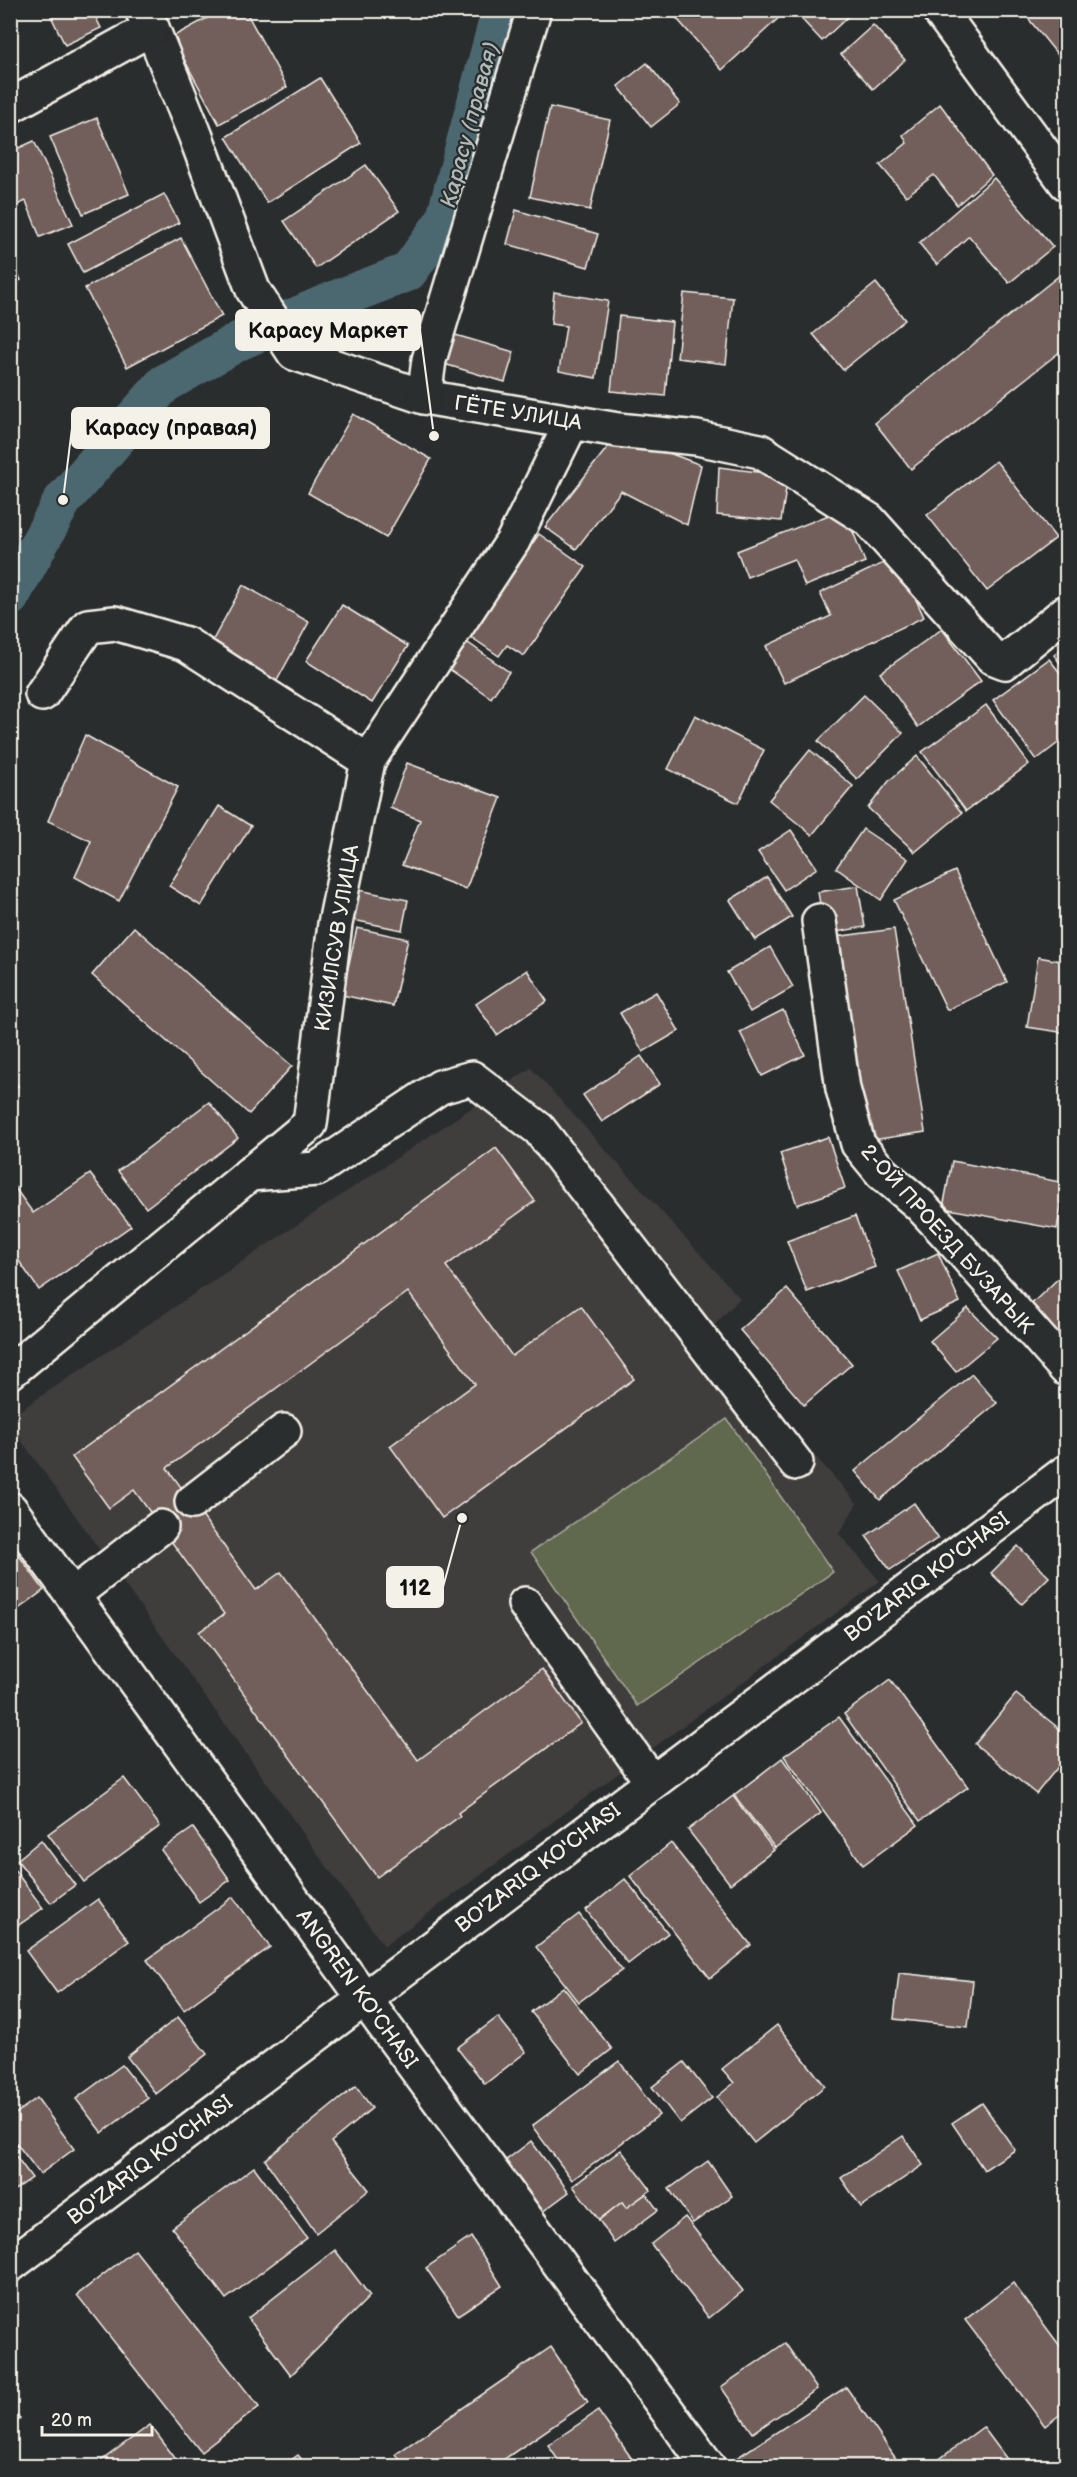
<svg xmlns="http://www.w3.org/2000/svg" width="1077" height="2477" font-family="'Balsamiq Sans',sans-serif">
  <rect width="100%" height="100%" fill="#2a2d2e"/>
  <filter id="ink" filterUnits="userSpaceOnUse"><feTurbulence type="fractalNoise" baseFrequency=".0167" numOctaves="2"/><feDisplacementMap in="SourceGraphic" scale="12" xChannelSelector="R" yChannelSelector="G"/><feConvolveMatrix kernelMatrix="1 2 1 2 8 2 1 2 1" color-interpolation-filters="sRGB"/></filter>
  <g filter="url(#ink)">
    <path fill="#403c3c" d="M531 1068 740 1298 706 1334 857 1503 839 1534 880 1581 384 1946 11 1426 10 1417Z"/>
    <path fill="#60674e" stroke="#aaac9b" stroke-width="1.5" d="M727 1419 833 1572 637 1706 531 1552Z"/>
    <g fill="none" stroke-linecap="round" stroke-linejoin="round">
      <path stroke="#4c6870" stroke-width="39" d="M10 597 63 500 164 384 239 341 335 300 408 272 445 220 501 10"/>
    </g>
    <g fill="#725f5c" stroke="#f4f1e8" stroke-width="1.5">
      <path d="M48 10H92L101 28 65 45Z"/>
      <path d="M222 10H245L287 87 219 124 172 37Z"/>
      <path d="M673 10H780L783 14 722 70 671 12Z"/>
      <path d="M793 10H855L822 41Z"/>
      <path d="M1035 10H1066V65L1027 17Z"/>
      <path d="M873 25 905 60 873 89 841 54Z"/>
      <path d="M647 63 680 104 651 127 618 86Z"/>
      <path d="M320 78 361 143 267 203 226 137Z"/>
      <path d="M940 104 992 175 957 205 934 175 906 196 880 165 907 143 903 135Z"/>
      <path d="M550 107 610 120 590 210 530 197Z"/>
      <path d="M97 118 129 194 83 214 50 137Z"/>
      <path d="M34 141 73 224 40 237 26 201 10 208V152Z"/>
      <path d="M366 165 399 211 316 268 284 221Z"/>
      <path d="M994 178 1053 247 1009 283 969 236 937 265 919 243Z"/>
      <path d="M164 194 179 223 83 273 68 244Z"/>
      <path d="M516 210 598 234 588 267 507 244Z"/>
      <path d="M181 238 222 316 127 367 85 288Z"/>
      <path d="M10 259 21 280 10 286Z"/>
      <path d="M1066 270V347L911 469 875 423Z"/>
      <path d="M876 283 905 320 843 370 813 334Z"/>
      <path d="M554 292 608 301 596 378 559 371 566 326 551 324Z"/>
      <path d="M684 293 733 298 726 364 677 358Z"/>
      <path d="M619 316 672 322 665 396 611 391Z"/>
      <path d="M445 332 514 352 505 382 437 362Z"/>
      <path d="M353 414 431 459 386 538 308 493Z"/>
      <path d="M618 434 701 465 687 525 621 491 576 549 545 527Z"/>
      <path d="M996 461 1056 538 987 591 927 515Z"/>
      <path d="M719 467 788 476 781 521 717 515Z"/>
      <path d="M844 509 865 562 805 586 794 559 747 577 737 551Z"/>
      <path d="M539 534 586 567 524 656 507 645 499 656 468 635Z"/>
      <path d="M896 557 924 617 784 683 766 646 831 616 820 593Z"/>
      <path d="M243 585 309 622 274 686 208 649Z"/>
      <path d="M342 605 408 646 372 703 306 661Z"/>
      <path d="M942 629 981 681 918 727 880 673Z"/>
      <path d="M464 640 509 672 491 698 445 666Z"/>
      <path d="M1066 645V671L1054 655Z"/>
      <path d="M1049 659 1066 680V737L1036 760 993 700Z"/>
      <path d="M864 695 903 733 857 779 818 741Z"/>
      <path d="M986 705 1029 764 966 811 922 752Z"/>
      <path d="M695 715 764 750 738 803 668 769Z"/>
      <path d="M85 735 178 787 119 901 75 877 91 841 48 821Z"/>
      <path d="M810 750 853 786 812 835 769 800Z"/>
      <path d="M917 756 962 813 915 852 868 808 889 781Z"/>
      <path d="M407 763 501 798 466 889 402 865 420 820 390 808Z"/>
      <path d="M219 806 251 826 201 906 169 886Z"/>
      <path d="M863 829 908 859 881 900 836 868Z"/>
      <path d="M791 830 817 868 784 890 758 852Z"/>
      <path d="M955 871 1007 982 947 1010 894 900Z"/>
      <path d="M767 877 792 917 755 940 730 900Z"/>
      <path d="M858 886 865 927 825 934 818 892Z"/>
      <path d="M354 889 408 900 402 930 348 919Z"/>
      <path d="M134 927 292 1066 249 1114 92 975Z"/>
      <path d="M357 928 408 939 393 1006 342 995Z"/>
      <path d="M894 929 925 1132 866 1141 835 937Z"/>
      <path d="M770 947 793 987 750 1012 727 972Z"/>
      <path d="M1038 957 1066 962V1033L1027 1027Z"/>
      <path d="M527 970 547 1001 497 1035 476 1004Z"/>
      <path d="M656 992 679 1031 643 1052 620 1013Z"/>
      <path d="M783 1010 805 1055 762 1076 740 1032Z"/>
      <path d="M641 1056 660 1084 602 1122 583 1095Z"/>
      <path d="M10 1075 18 1086 10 1091Z"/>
      <path d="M209 1102 238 1138 146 1208 118 1171Z"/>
      <path d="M828 1137 845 1188 797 1205 780 1153Z"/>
      <path d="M496 1148 535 1201 446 1266 512 1356 581 1306 634 1379 442 1518 390 1446 475 1384 408 1292 167 1468 256 1590 281 1572 418 1760 542 1669 581 1723 458 1813 460 1816 377 1877 199 1632 224 1614 134 1490 109 1508 72 1457Z"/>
      <path d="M952 1161 1065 1183 1057 1229 943 1208Z"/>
      <path d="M90 1174 131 1226 39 1290 10 1248V1181L33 1213Z"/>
      <path d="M855 1216 875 1267 807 1292 787 1241Z"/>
      <path d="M938 1253 960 1302 920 1320 898 1271Z"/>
      <path d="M1066 1271V1360L1022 1313Z"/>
      <path d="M787 1289 852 1364 804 1405 740 1330Z"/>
      <path d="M968 1308 997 1338 956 1372 930 1341Z"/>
      <path d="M972 1374 997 1403 880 1500 855 1471Z"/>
      <path d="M914 1503 938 1538 890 1570 866 1536Z"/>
      <path d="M10 1543 44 1590 17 1610 10 1601Z"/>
      <path d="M1018 1546 1049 1577 1022 1604 991 1573Z"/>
      <path d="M890 1680 968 1787 920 1821 844 1714Z"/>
      <path d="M1016 1694 1066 1734V1757L1036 1794 975 1744Z"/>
      <path d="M839 1717 918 1825 863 1865 784 1756Z"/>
      <path d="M782 1758 821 1813 775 1848 734 1795Z"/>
      <path d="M124 1778 160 1826 84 1882 48 1834Z"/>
      <path d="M733 1796 774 1850 730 1884 688 1830Z"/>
      <path d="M193 1828 230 1880 199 1902 161 1850Z"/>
      <path d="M41 1840 75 1885 51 1903 17 1860Z"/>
      <path d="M671 1843 751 1945 710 1978 630 1876Z"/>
      <path d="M10 1864 43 1908 10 1931Z"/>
      <path d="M625 1879 668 1933 628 1964 586 1910Z"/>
      <path d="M233 1897 270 1947 184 2010 147 1960Z"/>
      <path d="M98 1899 129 1941 57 1993 26 1951Z"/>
      <path d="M579 1914 622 1970 579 2002 536 1947Z"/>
      <path d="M899 1973 973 1981 968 2027 894 2019Z"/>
      <path d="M563 1987 612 2049 580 2074 531 2012Z"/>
      <path d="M178 2017 207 2054 156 2094 127 2057Z"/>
      <path d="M498 2017 526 2052 485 2084 457 2048Z"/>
      <path d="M777 2025 825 2086 754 2143 717 2097 734 2083 722 2069Z"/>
      <path d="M619 2061 659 2115 572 2180 532 2126Z"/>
      <path d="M684 2062 712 2098 680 2123 652 2087Z"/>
      <path d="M122 2065 148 2098 102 2133 76 2099Z"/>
      <path d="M356 2086 372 2108 331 2142 369 2190 316 2233 265 2160Z"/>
      <path d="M37 2098 74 2149 40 2174 10 2135V2118Z"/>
      <path d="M982 2103 1015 2150 984 2170 952 2123Z"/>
      <path d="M903 2136 923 2165 861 2207 841 2178Z"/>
      <path d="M531 2141 569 2192 534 2218 496 2168Z"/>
      <path d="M10 2148 32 2178 10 2193Z"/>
      <path d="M621 2150 651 2190 626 2208 622 2202 599 2220 573 2186Z"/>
      <path d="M708 2161 732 2196 693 2223 669 2189Z"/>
      <path d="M254 2167 307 2238 226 2299 172 2228Z"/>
      <path d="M646 2194 658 2210 614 2243 599 2220 622 2202 626 2208Z"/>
      <path d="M685 2217 743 2291 709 2318 651 2244Z"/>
      <path d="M471 2237 502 2286 458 2315 426 2268Z"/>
      <path d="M135 2250 259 2407 201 2452 77 2295Z"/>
      <path d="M335 2250 370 2296 291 2375 248 2318Z"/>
      <path d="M1013 2283 1066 2354V2410L1045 2426 965 2320Z"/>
      <path d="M785 2343 817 2389 753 2433 721 2387Z"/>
      <path d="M551 2347 588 2402 494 2466H404L396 2454Z"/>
      <path d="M846 2387 901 2466H736L732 2461Z"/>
      <path d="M10 2405 20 2419 10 2427Z"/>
      <path d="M598 2411 637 2466H562L548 2445Z"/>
      <path d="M150 2425 181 2466H94Z"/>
      <path d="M983 2427 1012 2466H930Z"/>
      <path d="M298 2455 307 2466H283Z"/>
    </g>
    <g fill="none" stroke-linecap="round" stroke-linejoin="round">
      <defs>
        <g id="minor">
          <path d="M142 10 152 28 196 137 253 290 294 353 424 397 618 430 697 438 760 451 869 520 992 657 1005 662 1066 612"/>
          <path d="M939 10 1066 183"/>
          <path d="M10 106 152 28"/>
          <path d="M424 397 429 360 534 10"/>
          <path d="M42 694 88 626 115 623 186 644 368 761"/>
          <path d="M819 921 843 1089 858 1144 882 1173 920 1205 946 1233 1066 1369"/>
          <path d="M249 1174 317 1169 440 1087 472 1078 539 1129 796 1463"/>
          <path d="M10 1372 310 1124 335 924 368 761 513 541 572 422"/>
          <path d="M192 1502 284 1431"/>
          <path d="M10 1509 364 1998 708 2466"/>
          <path d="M73 1595 161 1527"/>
          <path d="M525 1604 652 1782"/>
          <path d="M10 2265 1066 1472"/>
        </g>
      </defs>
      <use href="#minor" stroke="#f4f1e8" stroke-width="38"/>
      <use href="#minor" stroke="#2a2d2e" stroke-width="33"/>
    </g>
  </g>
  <g text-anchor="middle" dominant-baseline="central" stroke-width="4.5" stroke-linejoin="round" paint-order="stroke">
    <g font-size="21" fill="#f4f1e8" stroke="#2a2d2e">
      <text transform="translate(518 413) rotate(9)">ГЁТЕ УЛИЦА</text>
      <text transform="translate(337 938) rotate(-81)">КИЗИЛСУВ УЛИЦА</text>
      <text transform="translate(947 1239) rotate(48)">2-ОЙ ПРОЕЗД БУЗАРЫК</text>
      <text transform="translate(927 1577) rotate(-37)">BO'ZARIQ KO'CHASI</text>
      <text transform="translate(538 1868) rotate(-37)">BO'ZARIQ KO'CHASI</text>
      <text transform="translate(357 1989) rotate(54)">ANGREN KO'CHASI</text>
      <text transform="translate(150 2160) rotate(-37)">BO'ZARIQ KO'CHASI</text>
    </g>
    <g font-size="22" font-style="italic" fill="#b1bab8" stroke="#2a2d2e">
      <text transform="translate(470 125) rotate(-75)">Карасу (правая)</text>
    </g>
  </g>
  <path fill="none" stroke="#f4f1e8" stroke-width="2" d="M434 436L420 330M63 500L72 428M462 1518L443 1587"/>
  <g fill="#f4f1e8" stroke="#2a2d2e" stroke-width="2">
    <circle cx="434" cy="436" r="6"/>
    <circle cx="63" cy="500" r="6"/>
    <circle cx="462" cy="1518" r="6"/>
  </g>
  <g fill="#f4f1e8" stroke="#f4f1e8" stroke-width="2">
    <rect x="236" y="310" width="184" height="40" rx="6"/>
    <rect x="72" y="408" width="197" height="40" rx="6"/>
    <rect x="387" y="1567" width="56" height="40" rx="6"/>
  </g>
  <g font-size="22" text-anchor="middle" font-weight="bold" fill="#111">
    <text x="328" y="338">Карасу Маркет</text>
    <text x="171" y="435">Карасу (правая)</text>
    <text x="415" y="1595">112</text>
  </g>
  <rect width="1077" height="2477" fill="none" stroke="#2a2d2e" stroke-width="36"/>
  <rect x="18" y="18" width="1041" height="2441" fill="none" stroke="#f4f1e8" stroke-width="2" filter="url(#ink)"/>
  <path d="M42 2426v9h110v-9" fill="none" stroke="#f4f1e8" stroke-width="3"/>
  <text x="51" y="2426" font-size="18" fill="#f4f1e8" stroke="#2a2d2e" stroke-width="4.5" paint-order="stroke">20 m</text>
</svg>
